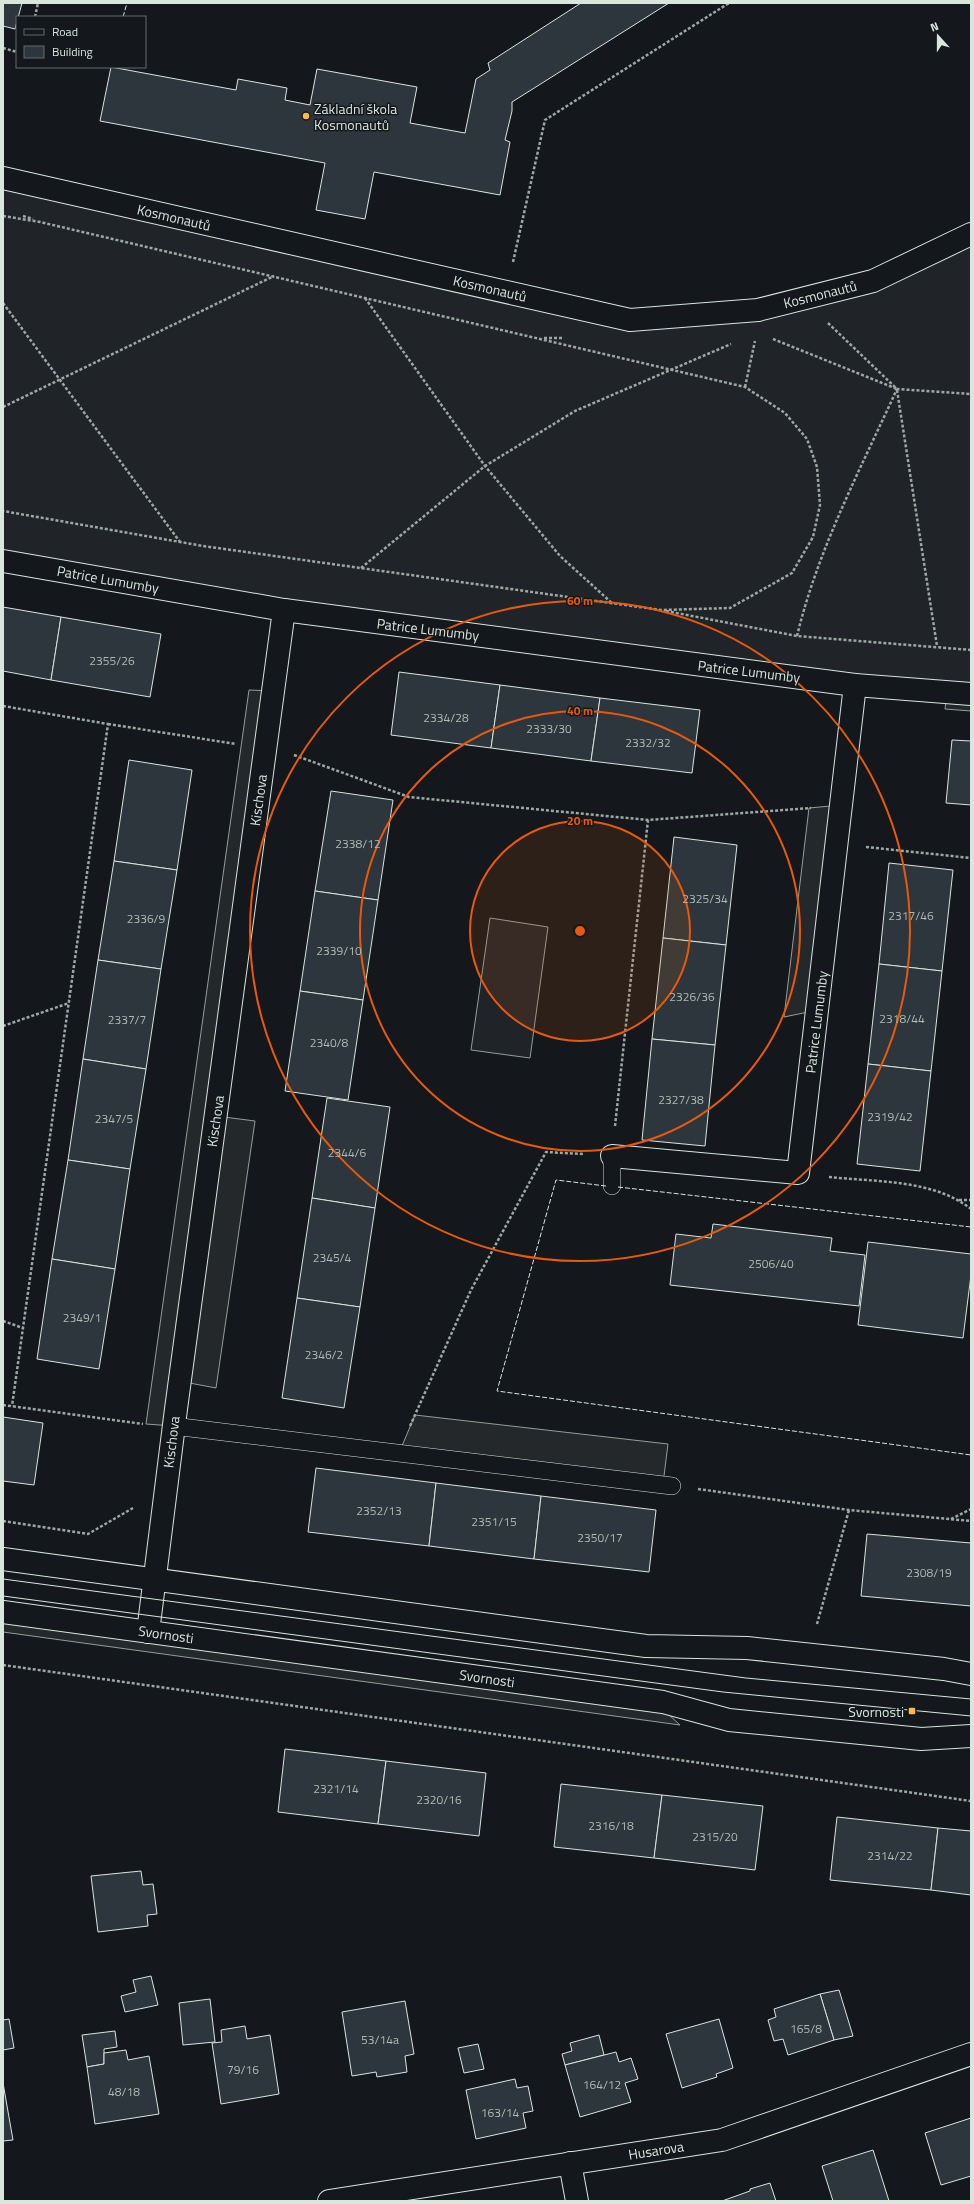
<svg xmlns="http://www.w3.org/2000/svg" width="974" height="2204" font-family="'Titillium Web',sans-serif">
  <rect width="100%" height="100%" fill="#14181c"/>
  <g fill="#202428" stroke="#939e99">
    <path d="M3 178 630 320 803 298 971 234V695L3 561Z"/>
    <path d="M490 918 548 927 530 1058 471 1050Z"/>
  </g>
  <g fill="#24282b" stroke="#939e99">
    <path d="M249 690 273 691 216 1116 255 1121 216 1388 179 1381 173 1426 146 1424Z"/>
    <path d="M947 692 971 694V711L945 709Z"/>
    <path d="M841 805 818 1010 784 1017 809 808Z"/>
    <path d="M415 1415 668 1444 663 1484 399 1453Z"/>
    <path d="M3 1621 666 1712 680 1725 3 1632Z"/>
  </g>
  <g fill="#2c363c" stroke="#d8e6dc">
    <path d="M3 3H22L15 29 3 26Z"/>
    <path d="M581 3H669L512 102V111L505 140 510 142 500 195 374 172 365 219 316 210 325 163 100 121 111 67 236 90 238 79 287 88 285 100 310 105 317 69 417 87 410 123 465 133 476 79 490 70 488 63Z"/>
    <path d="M3 607 61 617 51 680 3 671Z"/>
    <path d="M61 617 161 634 150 697 51 680Z"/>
    <path d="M399 672 500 685 491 748 391 735Z"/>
    <path d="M500 685 600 698 591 761 491 748Z"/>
    <path d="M600 698 700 710 692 773 591 761Z"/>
    <path d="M952 740 971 741V805L946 803Z"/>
    <path d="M129 760 192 770 177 870 114 861Z"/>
    <path d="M331 791 393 800 378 900 315 891Z"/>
    <path d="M674 837 737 845 726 945 663 938Z"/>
    <path d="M114 861 177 870 161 969 98 960Z"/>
    <path d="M889 863 953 870 942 971 879 964Z"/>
    <path d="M315 891 378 900 363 1000 300 991Z"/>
    <path d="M663 938 726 945 715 1045 652 1039Z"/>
    <path d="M98 960 161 969 146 1069 83 1059Z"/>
    <path d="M879 964 942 971 931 1071 868 1064Z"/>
    <path d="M300 991 363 1000 348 1100 285 1091Z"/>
    <path d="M652 1039 715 1045 705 1146 642 1140Z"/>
    <path d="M83 1059 146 1069 130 1169 68 1160Z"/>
    <path d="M868 1064 931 1071 920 1171 857 1164Z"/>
    <path d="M327 1098 390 1107 375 1208 312 1198Z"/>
    <path d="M68 1160 130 1169 115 1269 52 1259Z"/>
    <path d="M312 1198 375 1208 360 1307 297 1298Z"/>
    <path d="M713 1224 832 1238 830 1251 865 1255 859 1306 670 1285 676 1234 711 1238Z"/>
    <path d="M868 1242 971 1254V1275L963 1338 858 1325Z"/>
    <path d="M52 1259 115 1269 99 1369 37 1359Z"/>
    <path d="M297 1298 360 1307 344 1408 282 1398Z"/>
    <path d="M3 1417 43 1423 34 1485 3 1481Z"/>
    <path d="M316 1468 436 1483 429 1546 308 1532Z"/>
    <path d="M436 1483 541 1496 534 1559 429 1546Z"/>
    <path d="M541 1496 656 1510 649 1572 534 1559Z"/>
    <path d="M867 1534 971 1543V1606L861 1596Z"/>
    <path d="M285 1749 386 1761 378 1824 278 1812Z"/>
    <path d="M386 1761 486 1773 479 1836 378 1824Z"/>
    <path d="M561 1784 662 1795 654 1858 554 1847Z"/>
    <path d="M662 1795 763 1806 755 1870 654 1858Z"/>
    <path d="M837 1817 938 1828 931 1890 830 1880Z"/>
    <path d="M938 1828 971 1831V1895L931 1890Z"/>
    <path d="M141 1871 143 1885 153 1884 157 1914 147 1915 148 1926 98 1932 91 1876Z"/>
    <path d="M151 1976 158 2005 125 2012 121 1996 136 1992 133 1980Z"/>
    <path d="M839 1990 853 2036 834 2040 820 1994Z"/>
    <path d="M820 1994 834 2040 788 2055 783 2039 774 2041 768 2020 776 2017 774 2009Z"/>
    <path d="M210 1999 215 2042 183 2045 179 2003Z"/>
    <path d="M405 2001 414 2054 405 2056 407 2072 377 2077 376 2072 352 2076 342 2012Z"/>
    <path d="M9 2019 14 2048 3 2050V2020Z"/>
    <path d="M719 2019 733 2068 716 2074 717 2077 682 2088 666 2034Z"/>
    <path d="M245 2026 247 2039 270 2035 279 2094 221 2104 212 2043 222 2042 221 2030Z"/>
    <path d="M115 2031 117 2047 104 2049V2064L87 2067 82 2035Z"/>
    <path d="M599 2035 604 2055 565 2065 562 2054 572 2051 570 2043Z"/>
    <path d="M478 2044 484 2069 464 2073 458 2048Z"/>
    <path d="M126 2050 128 2060 149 2056 159 2114 95 2124 87 2067 104 2064V2053Z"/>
    <path d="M616 2052 619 2062 631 2058 638 2079 625 2083 631 2102 580 2117 565 2065Z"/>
    <path d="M515 2079 517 2088 528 2086 533 2111 523 2113 526 2128 476 2139 466 2090Z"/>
    <path d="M3 2083 13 2140 3 2141Z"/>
    <path d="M971 2118V2176L941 2185 925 2133Z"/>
    <path d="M873 2150 889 2201H833L822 2166Z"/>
    <path d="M770 2183 776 2201H722L750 2191V2189Z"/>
  </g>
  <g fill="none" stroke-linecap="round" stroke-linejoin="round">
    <defs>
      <g id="lane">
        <path d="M612 1186V1156"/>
        <path d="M173 1426 672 1486"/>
      </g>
      <g id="street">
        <path d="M3 178 630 320 758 310 873 281 971 234"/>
        <path d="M3 561 284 610 855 685 971 694"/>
        <path d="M612 1156 798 1173 855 685"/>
        <path d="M3 1559 646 1646 747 1648 944 1669 971 1674"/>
        <path d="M3 1612 663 1702 729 1720 921 1739 971 1736"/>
        <path d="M148 1632 176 1409 284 610"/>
        <path d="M570 2163 577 2201"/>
        <path d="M329 2201 722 2140 971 2054"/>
      </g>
    </defs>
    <use href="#lane" stroke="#d8e6dc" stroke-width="18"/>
    <use href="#street" stroke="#d8e6dc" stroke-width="24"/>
    <g stroke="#9da8a2" stroke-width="2.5" stroke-dasharray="3 2" stroke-linecap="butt">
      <path d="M35 17 38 3"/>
      <path d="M3 48 17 52"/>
      <path d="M3 216 40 222 745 387 785 413 807 439 817 467 820 505 813 537 792 573 730 608 661 610 203 546 3 511"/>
      <path d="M23 216 33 219"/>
      <path d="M513 262 545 120 729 3"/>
      <path d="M365 298 485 466 560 556 613 604"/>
      <path d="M3 303 180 542"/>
      <path d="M828 323 897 389 971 394"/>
      <path d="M544 338H563"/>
      <path d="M773 339 897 389"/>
      <path d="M745 387 755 341"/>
      <path d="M897 390 937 646"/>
      <path d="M3 407 274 276"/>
      <path d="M361 568 485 466 575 411 731 344"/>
      <path d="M666 611 797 636 971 650"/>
      <path d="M797 636C818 549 860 470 897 389"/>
      <path d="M3 706 108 724 12 1406"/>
      <path d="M108 724 236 744"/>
      <path d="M294 755 409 797 648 820 811 808"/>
      <path d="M866 847 971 858"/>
      <path d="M3 1026 69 1003"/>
      <path d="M615 1126 648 820"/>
      <path d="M829 1177C875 1182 933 1179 971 1209"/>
      <path d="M959 1200H971"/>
      <path d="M3 1321 23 1328"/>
      <path d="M3 1405 143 1424"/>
      <path d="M410 1426 471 1290 546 1152 583 1154"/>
      <path d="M698 1489 849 1510 971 1521"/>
      <path d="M951 1519 971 1509"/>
      <path d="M3 1521 88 1534 133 1508"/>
      <path d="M817 1624 849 1510"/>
      <path d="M3 1665 971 1801"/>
    </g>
    <use href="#lane" stroke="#14181c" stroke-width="17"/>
    <use href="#street" stroke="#14181c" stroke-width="22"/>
    <g stroke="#d8e6dc" stroke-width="1">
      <path d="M3 1579 746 1678 971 1699"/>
      <path d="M3 1596 723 1692 971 1716"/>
    </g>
    <g stroke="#d8e6dc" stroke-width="1" stroke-dasharray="5 2" stroke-linecap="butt">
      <path d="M123 17 127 3"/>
      <path d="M606 1186 556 1180 497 1391 971 1455"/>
      <path d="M618 1187 971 1227"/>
    </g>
  </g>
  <circle cx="580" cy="931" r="110" fill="#e8590c" fill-opacity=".12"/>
  <g fill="none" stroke="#e8590c" stroke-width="2">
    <circle cx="580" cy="931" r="110"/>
    <circle cx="580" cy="931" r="220"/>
    <circle cx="580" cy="931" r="330"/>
  </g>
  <g fill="#ffb74d" stroke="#14181c" stroke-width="1.5">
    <circle cx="306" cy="116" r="4"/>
    <rect x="908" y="1707" width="8" height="8" rx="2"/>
  </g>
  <g text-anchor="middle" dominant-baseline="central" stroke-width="3" stroke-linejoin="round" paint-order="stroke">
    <g font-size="12" fill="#adbab4">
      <text x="112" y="660">2355/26</text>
      <text x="446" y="717">2334/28</text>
      <text x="549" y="728">2333/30</text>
      <text x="648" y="742">2332/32</text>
      <text x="358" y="843">2338/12</text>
      <text x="705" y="898">2325/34</text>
      <text x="911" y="915">2317/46</text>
      <text x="146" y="918">2336/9</text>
      <text x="339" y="950">2339/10</text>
      <text x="692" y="996">2326/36</text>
      <text x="902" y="1018">2318/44</text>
      <text x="127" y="1019">2337/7</text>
      <text x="329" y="1042">2340/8</text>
      <text x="681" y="1099">2327/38</text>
      <text x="890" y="1116">2319/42</text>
      <text x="114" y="1118">2347/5</text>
      <text x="347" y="1152">2344/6</text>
      <text x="332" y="1257">2345/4</text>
      <text x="771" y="1263">2506/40</text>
      <text x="82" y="1317">2349/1</text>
      <text x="324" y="1354">2346/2</text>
      <text x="379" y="1510">2352/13</text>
      <text x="494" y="1521">2351/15</text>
      <text x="600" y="1537">2350/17</text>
      <text x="929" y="1572">2308/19</text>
      <text x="336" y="1788">2321/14</text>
      <text x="439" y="1799">2320/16</text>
      <text x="611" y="1825">2316/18</text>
      <text x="715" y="1836">2315/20</text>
      <text x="890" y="1855">2314/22</text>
      <text x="806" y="2028">165/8</text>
      <text x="380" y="2039">53/14a</text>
      <text x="243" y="2069">79/16</text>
      <text x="602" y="2084">164/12</text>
      <text x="124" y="2091">48/18</text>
      <text x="500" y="2112">163/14</text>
    </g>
    <g font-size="14" fill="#d8e6dc" stroke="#14181c" text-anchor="start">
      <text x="314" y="108">Základní škola<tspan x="314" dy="16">Kosmonautů</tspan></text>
      <text x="904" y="1711" text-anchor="end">Svornosti</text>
    </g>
    <g font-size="14" fill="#d8e6dc" stroke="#14181c">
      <text transform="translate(174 217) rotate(13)">Kosmonautů</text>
      <text transform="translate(490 288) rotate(13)">Kosmonautů</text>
      <text transform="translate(820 294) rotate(-14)">Kosmonautů</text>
      <text transform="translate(108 579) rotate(10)">Patrice Lumumby</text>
      <text transform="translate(428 629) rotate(7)">Patrice Lumumby</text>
      <text transform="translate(749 671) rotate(7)">Patrice Lumumby</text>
      <text transform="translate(258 800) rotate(-82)">Kischova</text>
      <text transform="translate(816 1022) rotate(-83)">Patrice Lumumby</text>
      <text transform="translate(215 1121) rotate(-82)">Kischova</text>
      <text transform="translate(171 1442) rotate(-83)">Kischova</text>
      <text transform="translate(166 1634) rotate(8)">Svornosti</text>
      <text transform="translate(487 1678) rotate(8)">Svornosti</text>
      <text transform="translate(656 2150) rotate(-9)">Husarova</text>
    </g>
  </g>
  <circle cx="580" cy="931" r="6" fill="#e8590c" stroke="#14181c" stroke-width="2"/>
  <g font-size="12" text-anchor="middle" font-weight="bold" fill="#e8590c" stroke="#14181c" stroke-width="3" stroke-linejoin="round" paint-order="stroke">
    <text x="580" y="605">60 m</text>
    <text x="580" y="715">40 m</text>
    <text x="580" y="825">20 m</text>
  </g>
  <rect width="974" height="2204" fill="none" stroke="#d8e6dc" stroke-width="8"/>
  <rect x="16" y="16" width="130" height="52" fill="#14181c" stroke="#626a69"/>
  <rect x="24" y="29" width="20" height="6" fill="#14181c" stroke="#626a69"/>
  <text x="52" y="36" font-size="12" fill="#d8e6dc">Road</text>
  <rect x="24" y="46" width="20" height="12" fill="#2c363c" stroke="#626a69"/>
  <text x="52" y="56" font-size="12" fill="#d8e6dc">Building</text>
  <g transform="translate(938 36) rotate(339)" stroke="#14181c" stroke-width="3" paint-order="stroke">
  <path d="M0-3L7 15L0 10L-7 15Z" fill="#d8e6dc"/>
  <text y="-6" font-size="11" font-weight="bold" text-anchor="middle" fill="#d8e6dc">N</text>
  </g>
</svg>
